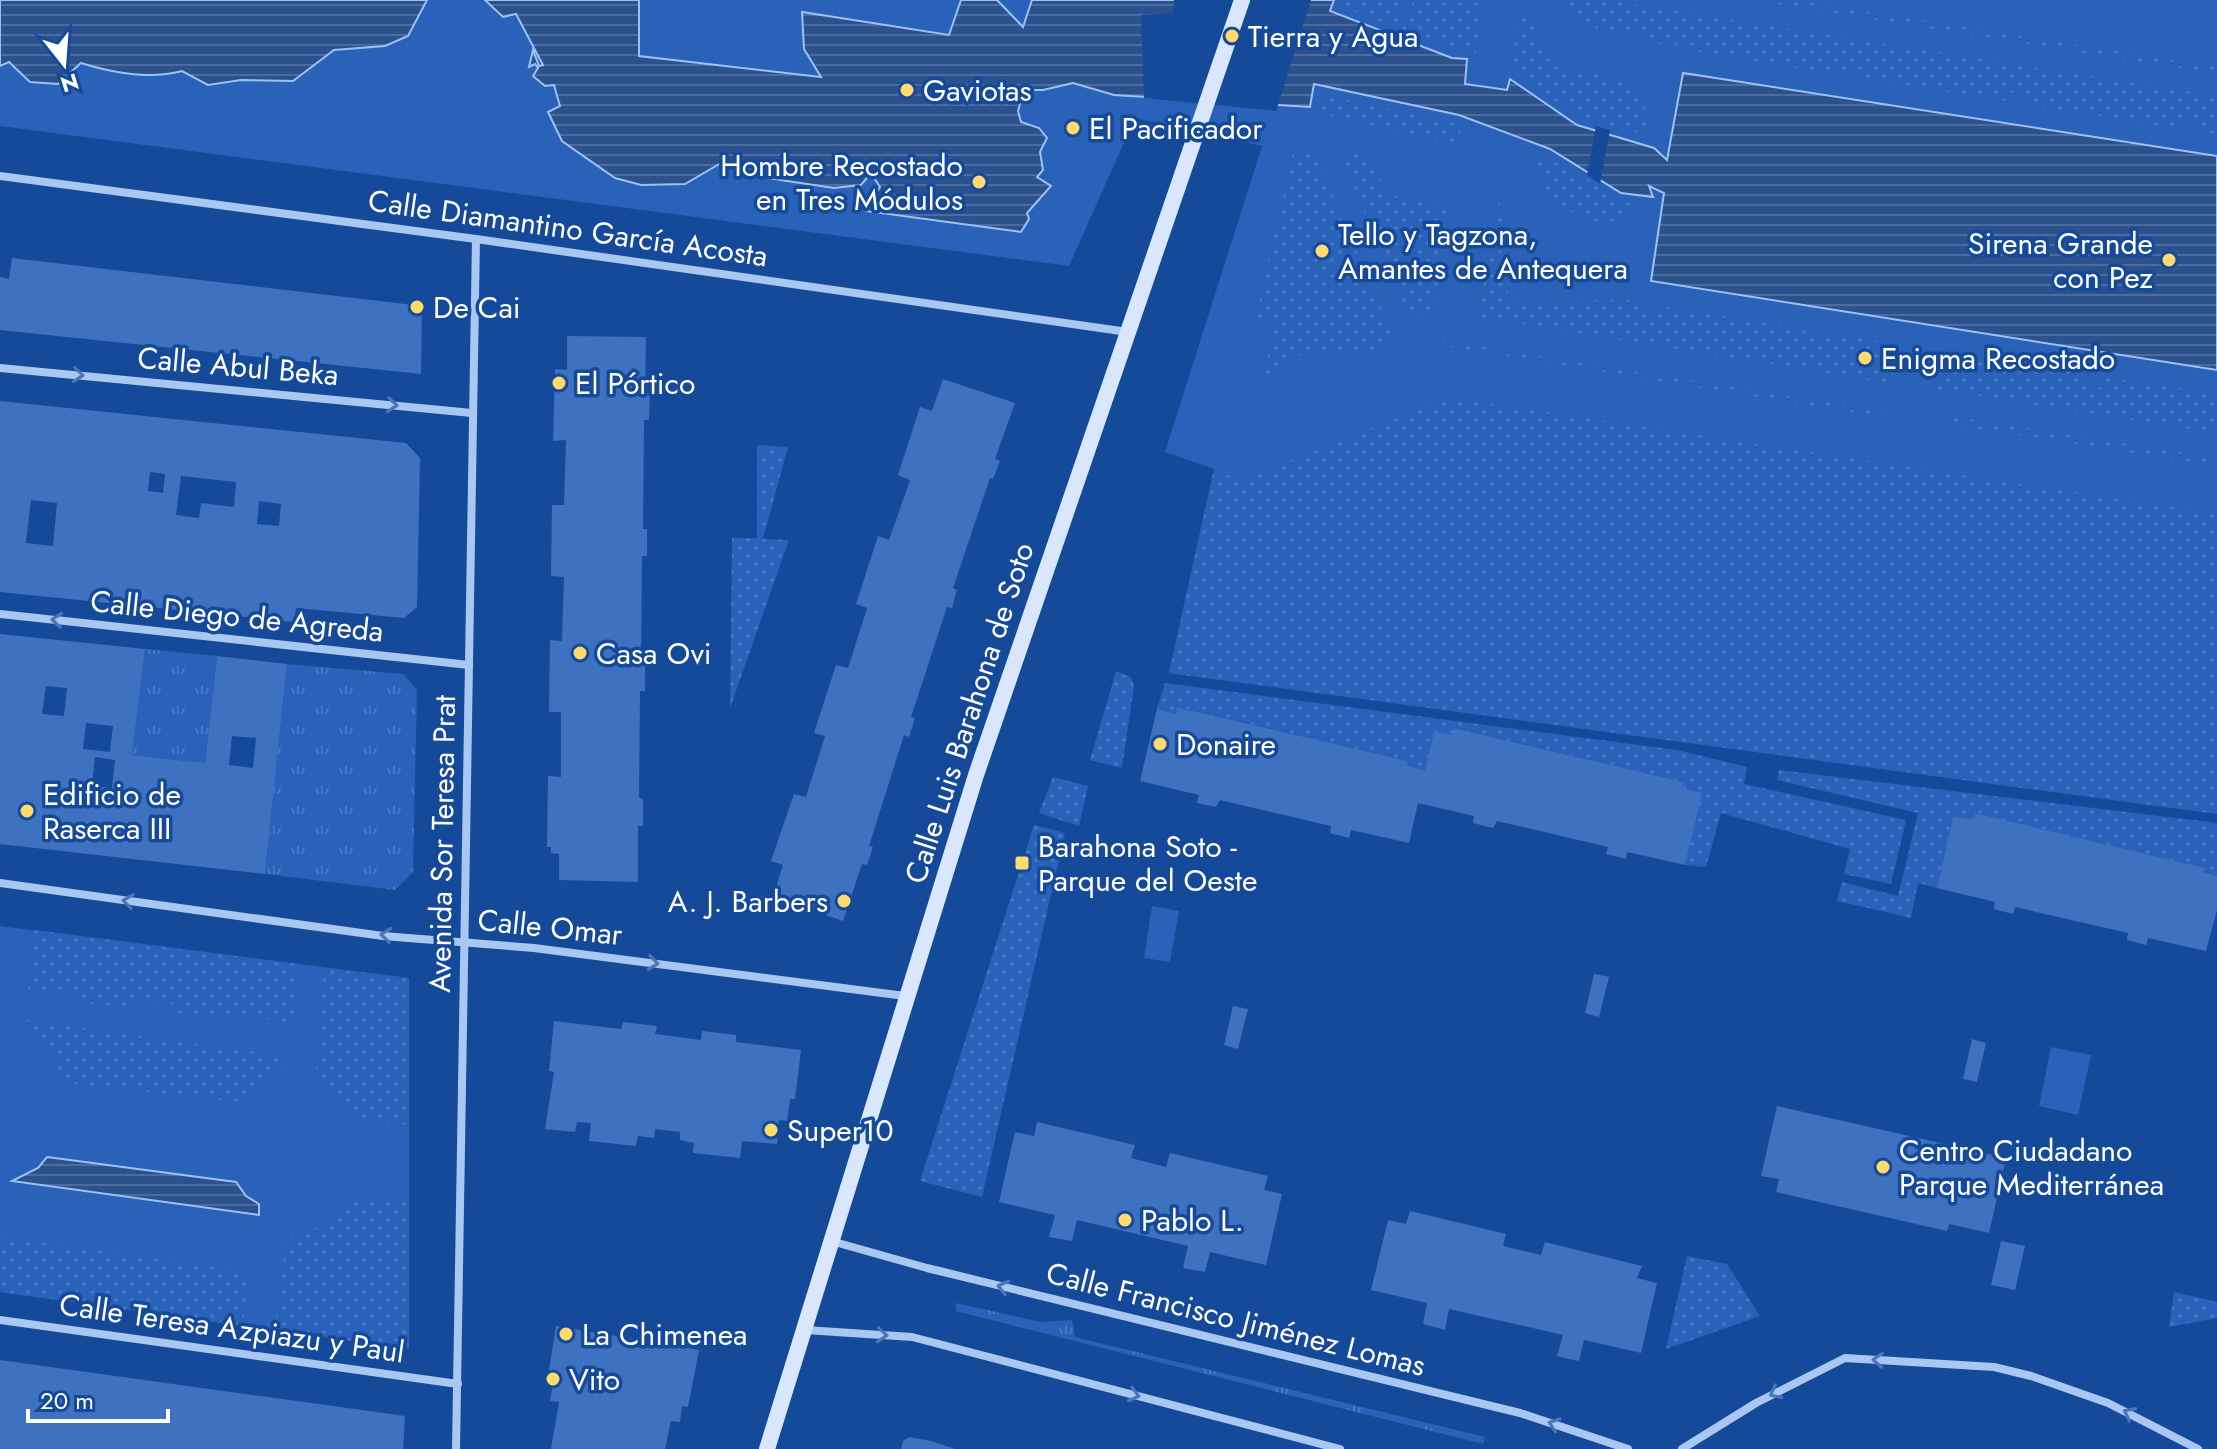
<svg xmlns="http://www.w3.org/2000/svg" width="2217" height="1449" font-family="Jost,sans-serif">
  <defs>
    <pattern id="grass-tufts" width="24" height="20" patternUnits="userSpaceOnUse" patternTransform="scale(2)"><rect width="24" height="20" fill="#2962b8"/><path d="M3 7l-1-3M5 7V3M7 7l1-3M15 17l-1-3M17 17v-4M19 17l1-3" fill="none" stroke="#497ac3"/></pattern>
    <pattern id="garden-dots" width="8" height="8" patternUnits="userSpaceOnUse" patternTransform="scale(2)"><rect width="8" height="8" fill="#2962b8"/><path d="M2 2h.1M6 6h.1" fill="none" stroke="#497ac3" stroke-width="1.8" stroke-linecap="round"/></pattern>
    <pattern id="water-rules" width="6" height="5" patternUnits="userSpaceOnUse" patternTransform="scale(2)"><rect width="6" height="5" fill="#2c528e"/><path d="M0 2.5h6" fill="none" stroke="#4c6c9f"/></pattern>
  </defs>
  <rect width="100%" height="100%" fill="#15499a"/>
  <g fill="url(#grass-tufts)">
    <path d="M145 649 217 656 205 763 132 755Z"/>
    <path d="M287 664 403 674 417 690 413 872 395 890 265 874Z"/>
    <path d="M956 1303 1040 1322 1072 1320 1075 1337 1485 1437 1483 1444 956 1311Z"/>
  </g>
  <g fill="#2962b8">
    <path d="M0 0H2217V814L1169 673 1214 469 1165 452 1262 146 1135 118 1069 266 0 126Z"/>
    <path d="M1152 906 1179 911 1170 962 1144 958Z"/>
    <path d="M0 926 409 978V1349L0 1292Z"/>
    <path d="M2051 1047 2091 1055 2078 1115 2039 1106Z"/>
  </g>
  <g fill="url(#garden-dots)">
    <path d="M1344 0 1399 1 1400 13 1406 17 1413 14 1412 2 1483 3 1475 56 1342 7Z"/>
    <path d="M1560 0H1607L2217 96V134L2198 132 2199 123 2182 121 2180 129 2031 105 2032 96 2009 92 2007 101 1862 78 1863 70 1848 68 1847 76 1694 51 1696 46 1677 43 1676 51 1637 34 1602 33Z"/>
    <path d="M1751 0H1795L2217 67V74Z"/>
    <path d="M1520 11C1541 25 1537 52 1557 67 1567 74 1571 68 1581 69 1589 69 1598 74 1606 76 1637 85 1651 103 1646 135L1579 117 1511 70Z"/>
    <path d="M1321 94 1462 125 1458 144 1317 113Z"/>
    <path d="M1294 149 1310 153 1318 161 1392 334 1387 344 1376 351 1319 350 1287 359 1264 379 1273 321 1255 320Z"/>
    <path d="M1358 150 1391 195 1452 209 1431 321 1405 306 1347 170 1345 159Z"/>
    <path d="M1538 156 1570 167 1619 201 1632 204C1627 211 1623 219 1614 221 1580 228 1533 192 1538 156Z"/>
    <path d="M1498 198 1506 222 1501 248 1509 297 1520 304 1625 299 1645 303V310L1666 313 1667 307 1806 329 1805 335 1823 338 1824 332 1897 344C1905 360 1904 368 1896 384L1478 317Z"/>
    <path d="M1432 339 1883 411 1881 417 1432 344Z"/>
    <path d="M1945 352 2082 373 2079 384 2103 388 2105 377 2217 394V433L1934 389 1933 368Z"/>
    <path d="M1449 397 2217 514V814L1169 673 1214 469 1241 481Z"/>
    <path d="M1943 415 2217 458V466L1942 423Z"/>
    <path d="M757 445 788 447 763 539 789 540 730 708 732 538H757Z"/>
    <path d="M1116 671 1131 677 1134 686 1122 768 1090 760Z"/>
    <path d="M1165 683 1677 750 1747 767 1744 784 1906 820 1891 884 1844 874 1850 849 1721 813 1706 867 1685 865 1701 793 1682 788 1684 782 1455 728 1452 735 1434 731 1425 770 1407 766 1408 761 1178 707 1176 714 1157 709Z"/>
    <path d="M1779 770 2217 823V876L2203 872 2204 868 1975 813 1974 820 1953 816 1937 888 1918 883 1911 918 1837 901 1842 882 1898 896 1918 813 1777 780Z"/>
    <path d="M1053 777 1088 786 1079 826 1039 813Z"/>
    <path d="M1034 825 1065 833 982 1197 920 1181Z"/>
    <path d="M35 930 299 964 293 1024 233 1013 232 1018 177 1013 178 1005 136 1001 135 1007 81 1003V992L46 988 45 992 28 991Z"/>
    <path d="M324 968 409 978V1125L353 1120 342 1098 316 1074Z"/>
    <path d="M27 1020 284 1056 283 1071 262 1081 240 1102 65 1083 52 1053 25 1030Z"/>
    <path d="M351 1197 409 1200V1349L275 1330 286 1239 328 1224Z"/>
    <path d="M0 1237 248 1272 243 1326 0 1292Z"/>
    <path d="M1687 1256 1727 1264 1760 1316 1666 1349Z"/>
    <path d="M2174 1292 2217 1302V1318L2169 1327Z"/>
  </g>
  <g fill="url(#water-rules)" stroke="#9cc1f5" stroke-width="2">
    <path d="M0 0H427L408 36 385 46 334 50 293 81 241 80 208 85 182 71C149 80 113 73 81 63L58 84 30 82 9 62 0 66Z"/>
    <path d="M485 0H639V56L821 77 804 49 802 12 949 35 961 0H997L1023 27 1032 0H1334L1330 11 1452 58 1467 59 1465 84 1507 90 1510 79 1577 125 1654 148 1667 160 1683 73 2217 156V370L1651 281 1664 193 1649 186 1653 197 1621 193 1550 149 1459 115 1314 84 1310 107 1114 95 1073 83 1043 90H1024L1018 111 1021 122 1039 128 1047 138 1040 152 1043 170 1037 177 1051 186 1027 213 1029 219 1021 232 866 211 880 187 871 173 861 185 834 188 761 177 752 164 721 163 685 184 641 185 615 178 562 141 548 112 560 106 554 85 545 86 533 76 538 68 535 64 529 67 533 50 539 66 543 65 516 14 503 17Z"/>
    <path d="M47 1157 236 1182 246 1196 259 1204V1215L12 1181 38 1168Z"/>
  </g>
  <g fill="#15499a">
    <path d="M1174 0H1311L1276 111 1144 98 1141 15 1173 13Z"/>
    <path d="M1596 126 1610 130 1600 184 1587 175Z"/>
  </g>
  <g fill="#3e72c1" fill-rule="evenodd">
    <path d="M12 258 422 306 421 374 0 330V277L9 279Z"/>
    <path d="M567 336 646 337 645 393H650L649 420H644L643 529H647V556H642L641 664H645V691H640L639 798 643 799V826H638V882L559 880V854L551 853V847H547L548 776 561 777V712H549L550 640 562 641 564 577 551 576 552 505H564L566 440 553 441 555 369 567 370Z"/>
    <path d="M943 379 1015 403 995 459 1000 461 993 479 990 478 953 588 957 590 952 608 947 607 911 717 915 718 909 737 904 735 869 846 873 847 867 865 862 864 843 921 773 897 783 865 771 861 794 794 806 797 825 736 814 733 836 665 848 668 867 608 856 604 878 536 889 540 910 480 898 475 920 407 932 411Z"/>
    <path d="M0 401 406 443 420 458 417 607 404 618 296 608 294 622 0 592ZM150 472 165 474 163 493 148 491ZM181 476 236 482 234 507 201 503 199 518 176 515ZM31 500 57 503 53 546 26 543ZM259 501 281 504 279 526 257 524Z"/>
    <path d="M0 634 145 649 132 755 205 763 217 656 287 664 265 874 0 844ZM46 686 67 688 64 716 42 714ZM86 723 113 726 110 752 83 749ZM232 736 256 738 253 768 229 765ZM95 757 115 760 112 788 92 786Z"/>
    <path d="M1177 707 1408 761 1407 766 1425 770 1434 731 1452 735 1454 728 1684 782 1682 788 1702 793 1685 865 1627 852 1626 859 1606 854 1608 847 1497 821 1493 828 1473 823 1474 816 1418 803 1409 843 1351 830 1349 838 1330 833 1331 826 1220 800 1216 807 1197 803 1199 795 1140 781 1157 709 1176 714Z"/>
    <path d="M1975 813 2205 868 2203 872 2217 876V910L2206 951 2148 938 2146 945 2127 940 2128 933 2015 907 2013 914 1994 909 1995 902 1937 888 1953 816 1974 820Z"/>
    <path d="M1594 974 1609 977 1599 1017 1585 1013Z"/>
    <path d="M1233 1006 1248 1009 1238 1049 1224 1045Z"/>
    <path d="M554 1021 621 1029 623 1022 657 1026 655 1034 701 1040 702 1031 736 1035V1042L801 1050 795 1099H790L787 1121 779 1120 777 1144 742 1141 740 1158 693 1153 694 1143 680 1140V1132L655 1129 654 1138 638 1136 636 1146 589 1141 591 1123 577 1122 575 1132 545 1129 554 1072 549 1071Z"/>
    <path d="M1972 1039 1986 1043 1977 1082 1963 1079Z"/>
    <path d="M1777 1106 2006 1158 1989 1233 1949 1224 1947 1231 1776 1192 1779 1179 1761 1176Z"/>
    <path d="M1037 1122 1135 1145 1131 1158 1166 1167 1170 1153 1268 1176 1264 1190 1282 1194 1266 1265 1210 1252 1205 1272 1183 1268 1188 1246 1077 1220 1072 1241 1049 1237 1055 1215 999 1202 1015 1132 1034 1136Z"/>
    <path d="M1410 1211 1506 1234 1503 1246 1541 1255 1545 1242 1642 1266 1637 1278 1657 1283 1641 1353 1584 1340 1579 1361 1569 1359 1557 1356 1563 1335 1449 1309 1445 1330 1423 1324 1427 1303 1371 1290 1388 1220 1406 1224Z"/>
    <path d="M2001 1241 2025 1246 2015 1290 1991 1285Z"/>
    <path d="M556 1326 699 1350 688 1407 682 1406 680 1422 671 1421 665 1449H551L559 1402 550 1401 553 1383H547Z"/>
    <path d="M0 1360 405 1416 403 1449H0Z"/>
    <path d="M909 1437 931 1441 955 1449H901L903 1441Z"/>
  </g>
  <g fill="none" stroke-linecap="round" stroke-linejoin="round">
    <g stroke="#aac7f2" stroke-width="8">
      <path d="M0 176 476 239 1128 332"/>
      <path d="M0 368 472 413"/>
      <path d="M0 614 469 665"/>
      <path d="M0 883 383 936 534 948 905 996"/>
      <path d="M831 1241 927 1268 1520 1413 1628 1449"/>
      <path d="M0 1320 458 1384"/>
      <path d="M805 1330 912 1337 1340 1449"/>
      <path d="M456 1449 476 239"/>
      <path d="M1682 1449 1756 1403 1845 1358 1994 1367 2031 1376 2108 1403 2198 1449"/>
    </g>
    <path stroke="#d9e7fc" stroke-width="16" d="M767 1449 976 775 1242 0"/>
  </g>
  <defs><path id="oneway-chevron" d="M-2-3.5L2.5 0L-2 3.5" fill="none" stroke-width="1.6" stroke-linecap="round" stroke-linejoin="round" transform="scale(2)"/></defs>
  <g stroke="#4975b9">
    <use href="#oneway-chevron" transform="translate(78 375) rotate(5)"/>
    <use href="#oneway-chevron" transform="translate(392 405) rotate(5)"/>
    <use href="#oneway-chevron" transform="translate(57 620) rotate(-174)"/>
    <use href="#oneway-chevron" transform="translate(128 901) rotate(-172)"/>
    <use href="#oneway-chevron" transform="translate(386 935) rotate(-174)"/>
    <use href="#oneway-chevron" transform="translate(653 963) rotate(7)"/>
    <use href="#oneway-chevron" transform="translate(1003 1287) rotate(-166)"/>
    <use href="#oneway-chevron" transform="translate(882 1335) rotate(4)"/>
    <use href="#oneway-chevron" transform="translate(1878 1360) rotate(-177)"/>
    <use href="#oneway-chevron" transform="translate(1775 1393) rotate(153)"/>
    <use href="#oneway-chevron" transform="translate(1134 1395) rotate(15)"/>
    <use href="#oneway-chevron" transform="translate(2129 1413) rotate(-153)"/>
    <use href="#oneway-chevron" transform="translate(1554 1424) rotate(-161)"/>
  </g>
  <g fill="#ffdb6b" stroke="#15499a" stroke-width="3">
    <circle cx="1232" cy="36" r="8"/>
    <circle cx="907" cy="90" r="8"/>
    <circle cx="1073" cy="128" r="8"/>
    <circle cx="979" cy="182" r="8"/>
    <circle cx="1322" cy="251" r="8"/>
    <circle cx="2169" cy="260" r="8"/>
    <circle cx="417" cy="307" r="8"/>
    <circle cx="1865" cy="358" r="8"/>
    <circle cx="559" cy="383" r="8"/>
    <circle cx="580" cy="653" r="8"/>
    <circle cx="1160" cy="744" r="8"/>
    <circle cx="27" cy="811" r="8"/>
    <rect x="1014" y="855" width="16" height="16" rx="4"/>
    <circle cx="844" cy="901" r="8"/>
    <circle cx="771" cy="1130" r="8"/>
    <circle cx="1883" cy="1167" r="8"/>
    <circle cx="1125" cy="1220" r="8"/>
    <circle cx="566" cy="1334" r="8"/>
    <circle cx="553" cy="1379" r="8"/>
  </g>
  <g text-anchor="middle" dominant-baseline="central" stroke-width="7" stroke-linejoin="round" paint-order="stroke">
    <g font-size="30" fill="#fff" stroke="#15499a" text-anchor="start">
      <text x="1248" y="36">Tierra y Agua</text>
      <text x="923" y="90">Gaviotas</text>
      <text x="1089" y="128">El Pacificador</text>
      <text x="963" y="165" text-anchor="end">Hombre Recostado<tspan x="963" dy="34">en Tres Módulos</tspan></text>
      <text x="1338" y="234">Tello y Tagzona,<tspan x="1338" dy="34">Amantes de Antequera</tspan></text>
      <text x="2153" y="243" text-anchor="end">Sirena Grande<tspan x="2153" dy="34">con Pez</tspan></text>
      <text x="433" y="307">De Cai</text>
      <text x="1881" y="358">Enigma Recostado</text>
      <text x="575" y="383">El Pórtico</text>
      <text x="596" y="653">Casa Ovi</text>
      <text x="1176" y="744">Donaire</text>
      <text x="43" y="794">Edificio de<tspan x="43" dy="34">Raserca III</tspan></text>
      <text x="1038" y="846">Barahona Soto -<tspan x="1038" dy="34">Parque del Oeste</tspan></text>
      <text x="828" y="901" text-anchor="end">A. J. Barbers</text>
      <text x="787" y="1130">Super10</text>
      <text x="1899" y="1150">Centro Ciudadano<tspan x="1899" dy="34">Parque Mediterránea</tspan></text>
      <text x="1141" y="1220">Pablo L.</text>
      <text x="582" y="1334">La Chimenea</text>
      <text x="569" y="1379">Vito</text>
    </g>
    <g font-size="30" fill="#fff" stroke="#15499a">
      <text transform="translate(568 228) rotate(8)">Calle Diamantino García Acosta</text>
      <text transform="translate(238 366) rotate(5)">Calle Abul Beka</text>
      <text transform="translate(237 616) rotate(6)">Calle Diego de Agreda</text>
      <text transform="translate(969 713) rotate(-72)">Calle Luis Barahona de Soto</text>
      <text transform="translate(442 844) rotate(-89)">Avenida Sor Teresa Prat</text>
      <text transform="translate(550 927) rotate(6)">Calle Omar</text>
      <text transform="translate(1236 1319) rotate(14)">Calle Francisco Jiménez Lomas</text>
      <text transform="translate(232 1328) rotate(8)">Calle Teresa Azpiazu y Paul</text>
    </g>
  </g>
  <g transform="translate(64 64) rotate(163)" stroke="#15499a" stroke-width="6" paint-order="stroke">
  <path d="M0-6L14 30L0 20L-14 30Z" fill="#ffffff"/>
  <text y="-12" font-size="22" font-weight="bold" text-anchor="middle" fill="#ffffff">N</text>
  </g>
  <path d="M28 1409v12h140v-12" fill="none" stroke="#ffffff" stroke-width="4"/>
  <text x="40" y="1409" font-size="24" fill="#ffffff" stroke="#15499a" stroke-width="6" paint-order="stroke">20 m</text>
</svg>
